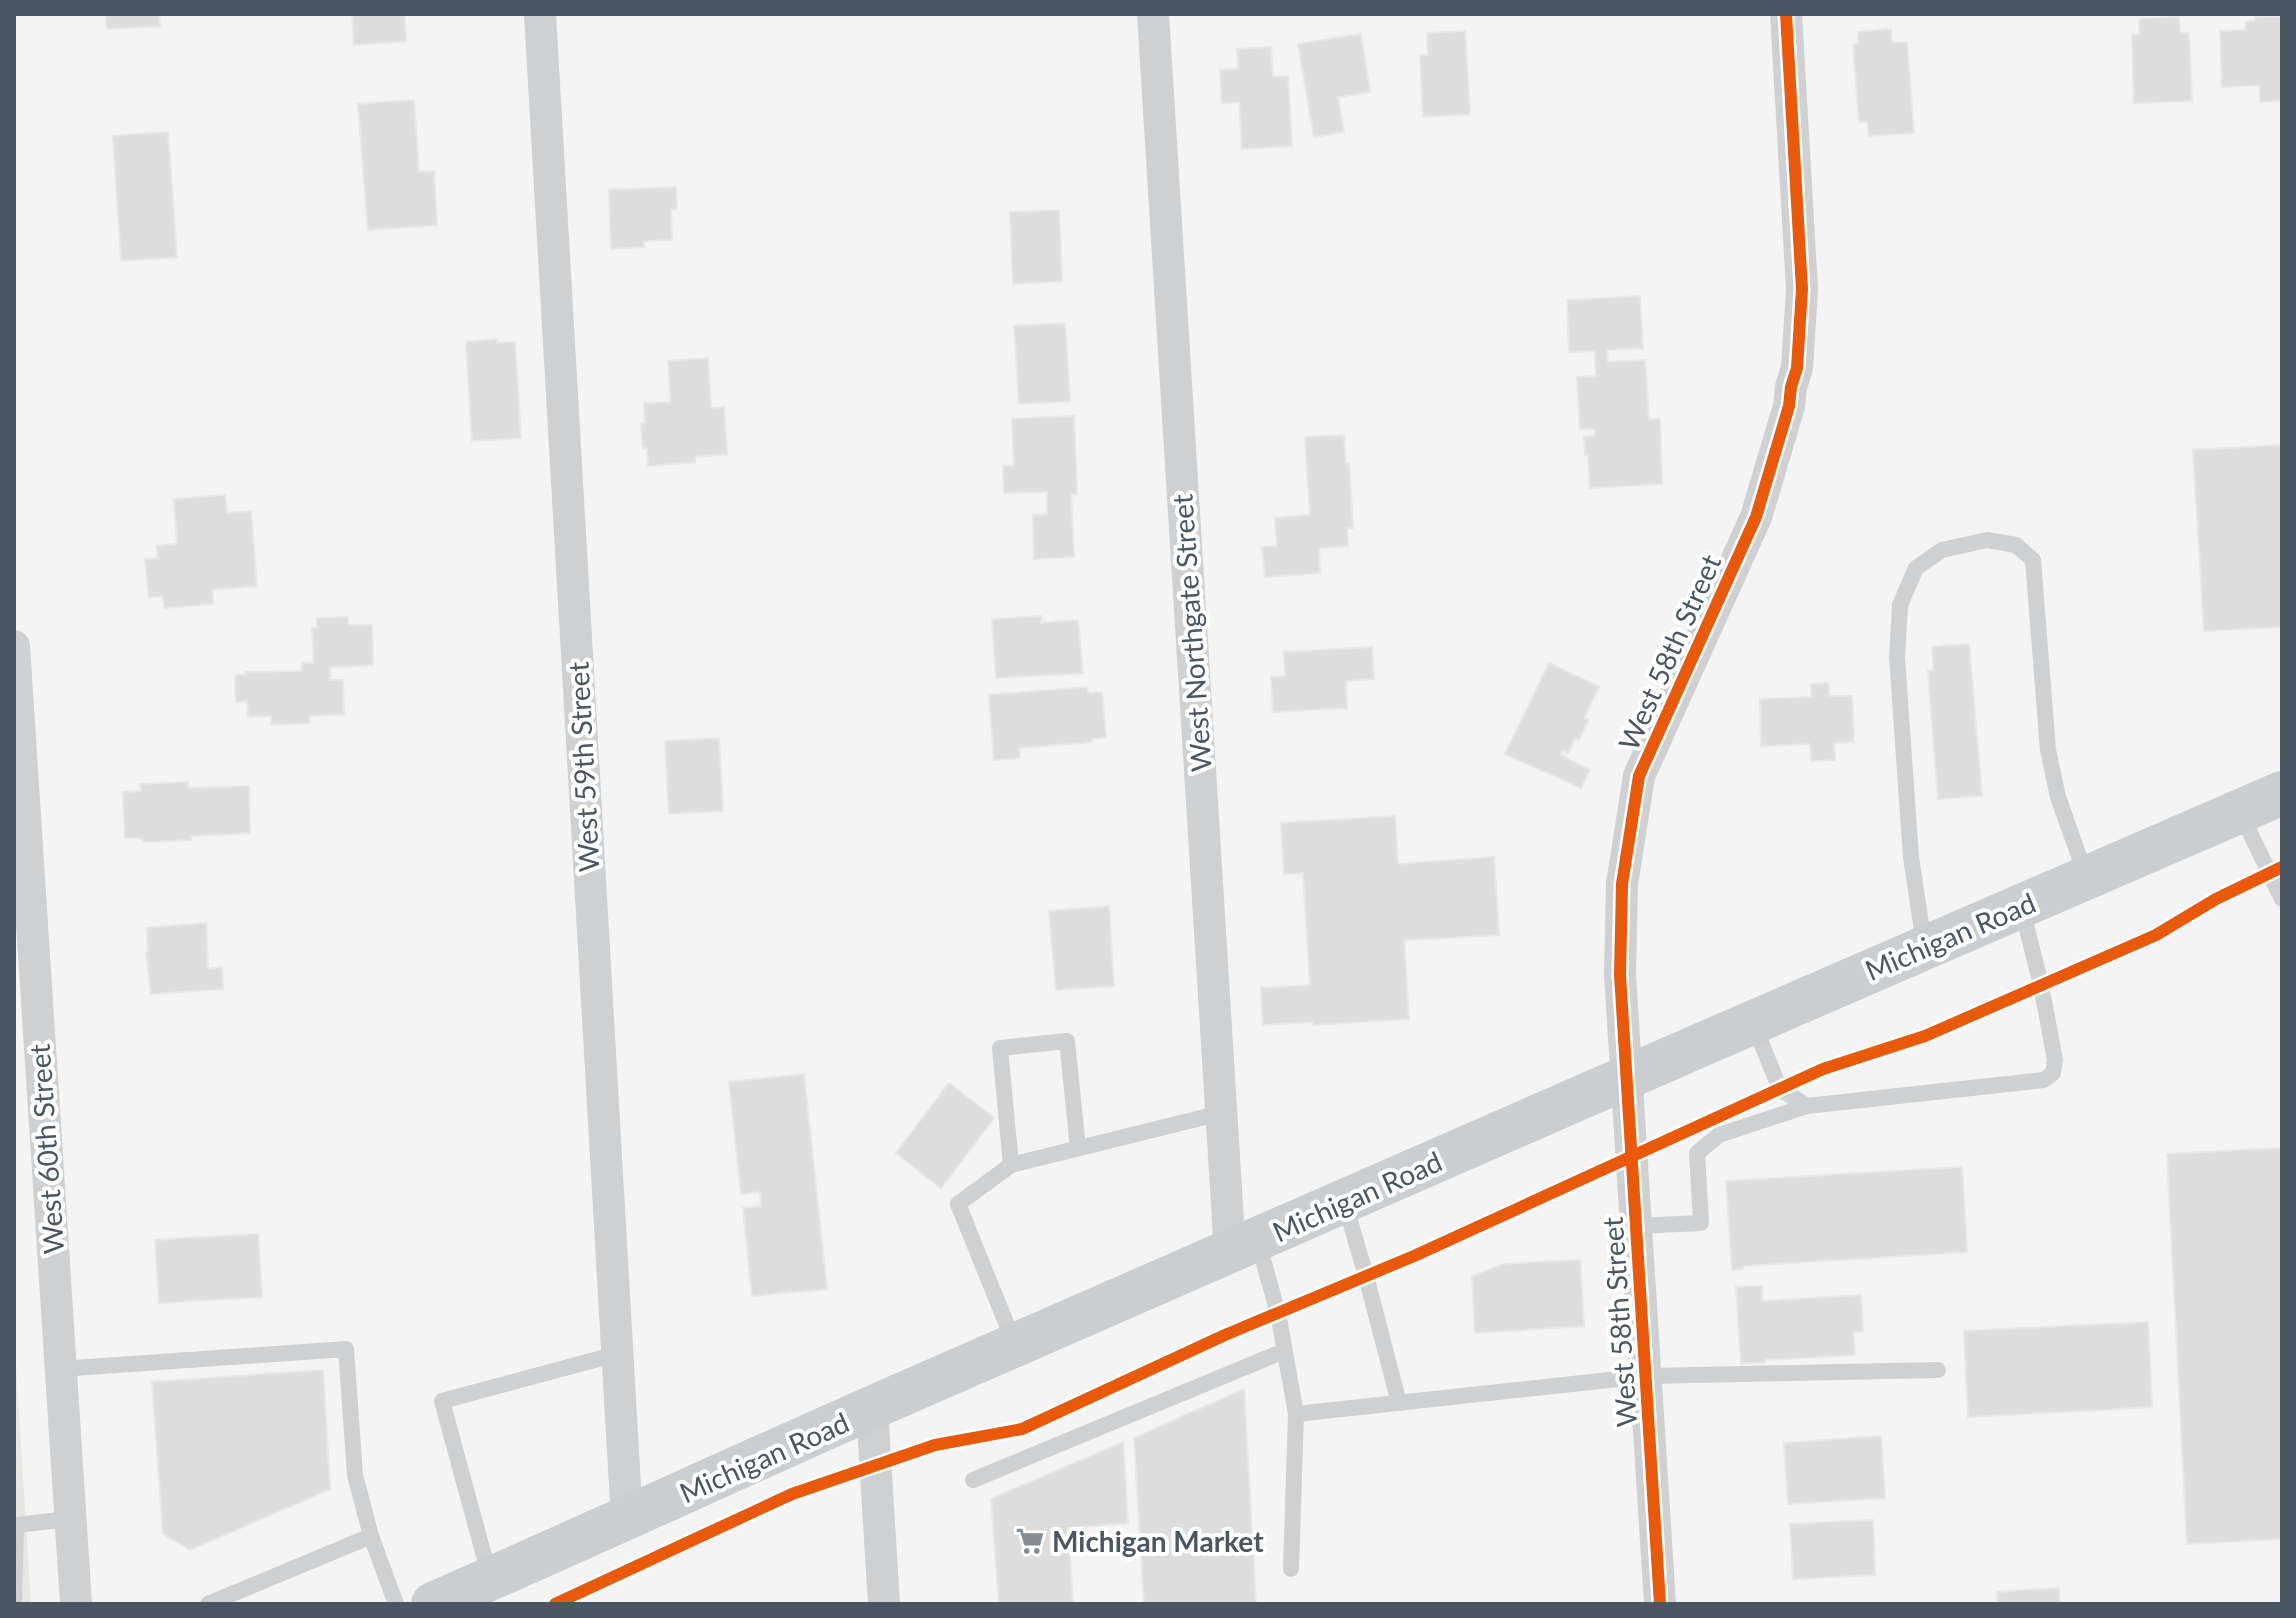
<svg xmlns="http://www.w3.org/2000/svg" width="2296" height="1618" font-family="Lato,sans-serif">
  <rect width="100%" height="100%" fill="#f4f4f4"/>
  <path fill="#e8e7e3" d="M14 1334 31 1604H14Z"/>
  <g fill="#ddddde" stroke="#e5e6e7" stroke-width="2">
    <path d="M106 14H159L160 26 107 29Z"/>
    <path d="M352 14H404L406 41 354 45Z"/>
    <path d="M2282 16V101L2260 102V85L2222 87 2220 31 2246 30V22L2255 21V17Z"/>
    <path d="M2179 17 2180 33H2189L2192 101 2134 103 2132 35H2140L2139 19Z"/>
    <path d="M1891 29 1892 43 1907 42 1914 133 1869 136 1867 121 1859 122 1853 45 1858 44V32Z"/>
    <path d="M1465 31 1470 114 1423 117 1420 56 1428 55 1427 33Z"/>
    <path d="M1361 34 1370 92 1338 97 1344 132 1314 137 1298 44Z"/>
    <path d="M1271 47 1273 77 1288 76 1292 146 1242 149 1239 102 1222 103 1220 70 1238 69 1237 49Z"/>
    <path d="M414 100 419 172 434 171 437 225 368 230 358 104Z"/>
    <path d="M168 132 177 257 121 261 113 136Z"/>
    <path d="M676 187 677 209 671 210 672 240 643 241 644 247 611 249 609 190Z"/>
    <path d="M1059 210 1062 281 1013 284 1010 212Z"/>
    <path d="M1640 296 1643 348 1607 350 1608 362 1645 360 1649 419H1660L1662 484 1590 488 1588 455H1585L1584 437 1595 436V429H1580L1577 377 1596 376 1595 351 1569 352 1567 300Z"/>
    <path d="M1065 323 1070 401 1019 404 1014 326Z"/>
    <path d="M497 339V343L515 342 521 438 472 441 466 342Z"/>
    <path d="M708 358 711 408 724 407 727 454 695 457V462L648 466 647 448H643L641 424 645 423 644 403 671 402 668 361Z"/>
    <path d="M1074 416 1077 494H1071L1074 557 1034 559 1033 515 1047 514V492L1004 493 1003 466H1014L1012 419Z"/>
    <path d="M1344 435 1346 464H1349L1353 528H1347L1348 546 1319 548 1320 573 1265 577 1262 547 1277 546 1275 518 1310 515 1305 437Z"/>
    <path d="M2282 445V627L2204 631 2193 450Z"/>
    <path d="M225 495 227 513 251 511 257 586 212 590 213 604 164 608 163 596 149 597 145 559 158 558 157 546 177 544 174 499Z"/>
    <path d="M1041 616V623L1078 620 1083 673 996 678 992 619Z"/>
    <path d="M348 617V625H372L373 665 330 667V680H343L344 714 309 716V723L271 725V716L248 717 247 701 236 702 235 675H246L245 672 302 671V663H314L312 628H317V618Z"/>
    <path d="M1969 644 1982 796 1938 799 1928 671 1934 670 1932 647Z"/>
    <path d="M1372 647 1374 679 1346 681 1347 708 1273 712 1271 677 1285 676 1284 652Z"/>
    <path d="M1549 663 1599 687 1584 718 1588 720 1579 740 1575 738 1568 753 1563 750 1560 755 1590 770 1581 788 1505 754Z"/>
    <path d="M1829 683V696H1852L1854 742 1834 743 1835 760 1811 761 1810 744 1761 746 1760 699 1812 697 1811 684Z"/>
    <path d="M1087 687 1088 693 1102 692 1106 737 1092 739V742L1019 748 1020 758 994 760 989 695Z"/>
    <path d="M719 738 723 811 669 814 665 741Z"/>
    <path d="M188 782V788L249 786 250 833 191 836V840L143 842V838H125L123 792 141 791 140 784Z"/>
    <path d="M1395 816 1398 864 1494 857 1499 935 1404 940 1409 1019 1313 1025V1022L1263 1025 1261 988 1310 985 1303 873 1284 874 1281 823Z"/>
    <path d="M1109 906 1114 986 1056 990 1049 911Z"/>
    <path d="M206 923 208 969 222 967 223 989 151 994 146 952 148 951 147 928Z"/>
    <path d="M804 1074 827 1289 752 1296 743 1208 761 1206 760 1192 741 1194 729 1082Z"/>
    <path d="M949 1083 994 1118 941 1188 896 1153Z"/>
    <path d="M2282 1148V1539L2187 1544 2167 1154Z"/>
    <path d="M1962 1167 1967 1252 1743 1266V1269L1732 1270 1726 1181Z"/>
    <path d="M258 1234 262 1297 159 1303 155 1240Z"/>
    <path d="M1580 1260 1584 1326 1475 1333 1472 1276 1504 1264Z"/>
    <path d="M1762 1286 1763 1301 1861 1295 1863 1331 1853 1332 1855 1355 1765 1360V1362L1741 1364 1736 1287Z"/>
    <path d="M2148 1322 2152 1407 1968 1417 1964 1331Z"/>
    <path d="M323 1370 330 1489 190 1550 163 1534 152 1382Z"/>
    <path d="M1244 1389 1256 1604H1144L1134 1438Z"/>
    <path d="M1881 1436 1885 1498 1788 1504 1784 1443Z"/>
    <path d="M1123 1442 1128 1523 1068 1528 1073 1604H999L991 1499Z"/>
    <path d="M1873 1520 1875 1575 1793 1579 1790 1524Z"/>
    <path d="M2059 1588 2060 1604H1998L1997 1592Z"/>
  </g>
  <g fill="none" stroke-linecap="round" stroke-linejoin="round">
    <g stroke="#ced0d2" stroke-width="16">
      <path d="M2240 812 2282 899"/>
      <path d="M1924 944 1911 857 1897 657 1900 605 1916 568 1942 550 1987 540 2016 545 2033 560 2048 750 2058 797 2086 876"/>
      <path d="M1753 1023 1780 1089 1807 1106 2044 1080 2053 1073 2055 1060 2041 985 2022 909"/>
      <path d="M1011 1165 1000 1048 1067 1041 1078 1148"/>
      <path d="M1345 1204 1366 1276 1399 1403"/>
      <path d="M1637 1226 1701 1223 1697 1153 1719 1135 1807 1106"/>
      <path d="M1258 1242 1278 1313 1296 1414 1291 1569"/>
      <path d="M1015 1345 958 1204 1011 1165 1221 1113"/>
      <path d="M60 1369 346 1349 355 1475 371 1536 396 1604"/>
      <path d="M1296 1414 1646 1376 1938 1370"/>
      <path d="M973 1480 1284 1351"/>
      <path d="M490 1578 442 1401 617 1354"/>
      <path d="M14 1604 16 1525 69 1519"/>
      <path d="M208 1604 371 1536"/>
    </g>
    <g stroke="#ced0d2" stroke-width="32">
      <path d="M540 14 627 1520"/>
      <path d="M1153 14 1230 1253"/>
      <path d="M14 646 76 1604"/>
      <path d="M872 1408 884 1604"/>
      <path d="M1660 1604 1620 975 1622 884 1639 776 1756 517 1789 406 1791 387 1797 368 1802 289 1786 14"/>
    </g>
    <path stroke="#caced1" stroke-width="44" d="M433 1604C582 1539 729 1471 878 1405 1346 1200 1813 995 2282 793"/>
    <defs>
      <g id="cycleway">
        <path d="M555 1604 792 1494 935 1445 1022 1429 1225 1335 1414 1256 1823 1069 1925 1036 2156 935 2216 899 2282 867"/>
        <path d="M1660 1604 1620 975 1622 884 1639 776 1756 517 1789 406 1791 387 1797 368 1802 289 1786 14"/>
      </g>
    </defs>
    <use href="#cycleway" stroke="#fff" stroke-width="17"/>
    <use href="#cycleway" stroke="#e8590c" stroke-width="12"/>
  </g>
  <defs>
    <symbol id="supermarket-bare" viewBox="-9 -9 18 18"><path d="M-6-5.5h2.5l.6 2H6L4.5 2H-2.5L-4.4-4H-6ZM-1.5 3.2a1.3 1.3 0 1 0 .1 0ZM3 3.2a1.3 1.3 0 1 0 .1 0Z" fill="#868d94" stroke="#fff" stroke-width="2.5" paint-order="stroke"/></symbol>
  </defs>
  <g fill-rule="evenodd">
    <use href="#supermarket-bare" x="1010" y="1521" width="40" height="40"/>
  </g>
  <g text-anchor="middle" dominant-baseline="central" stroke-width="8" stroke-linejoin="round" paint-order="stroke">
    <g font-size="28" fill="#4a5661" stroke="#fff">
      <text transform="translate(1191 633) rotate(-94)">West Northgate Street</text>
      <text transform="translate(1669 652) rotate(-66)">West 58th Street</text>
      <text transform="translate(583 767) rotate(-93)">West 59th Street</text>
      <text transform="translate(1950 936) rotate(-23)">Michigan Road</text>
      <text transform="translate(46 1149) rotate(-94)">West 60th Street</text>
      <text transform="translate(1357 1196) rotate(-24)">Michigan Road</text>
      <text transform="translate(1619 1322) rotate(-94)">West 58th Street</text>
      <text transform="translate(764 1457) rotate(-24)">Michigan Road</text>
    </g>
    <g font-size="28" font-weight="bold" fill="#4a5661" stroke="#fff" text-anchor="start">
      <text x="1052" y="1541">Michigan Market</text>
    </g>
  </g>
  <rect width="2296" height="1618" fill="none" stroke="#4a5661" stroke-width="32"/>
</svg>
